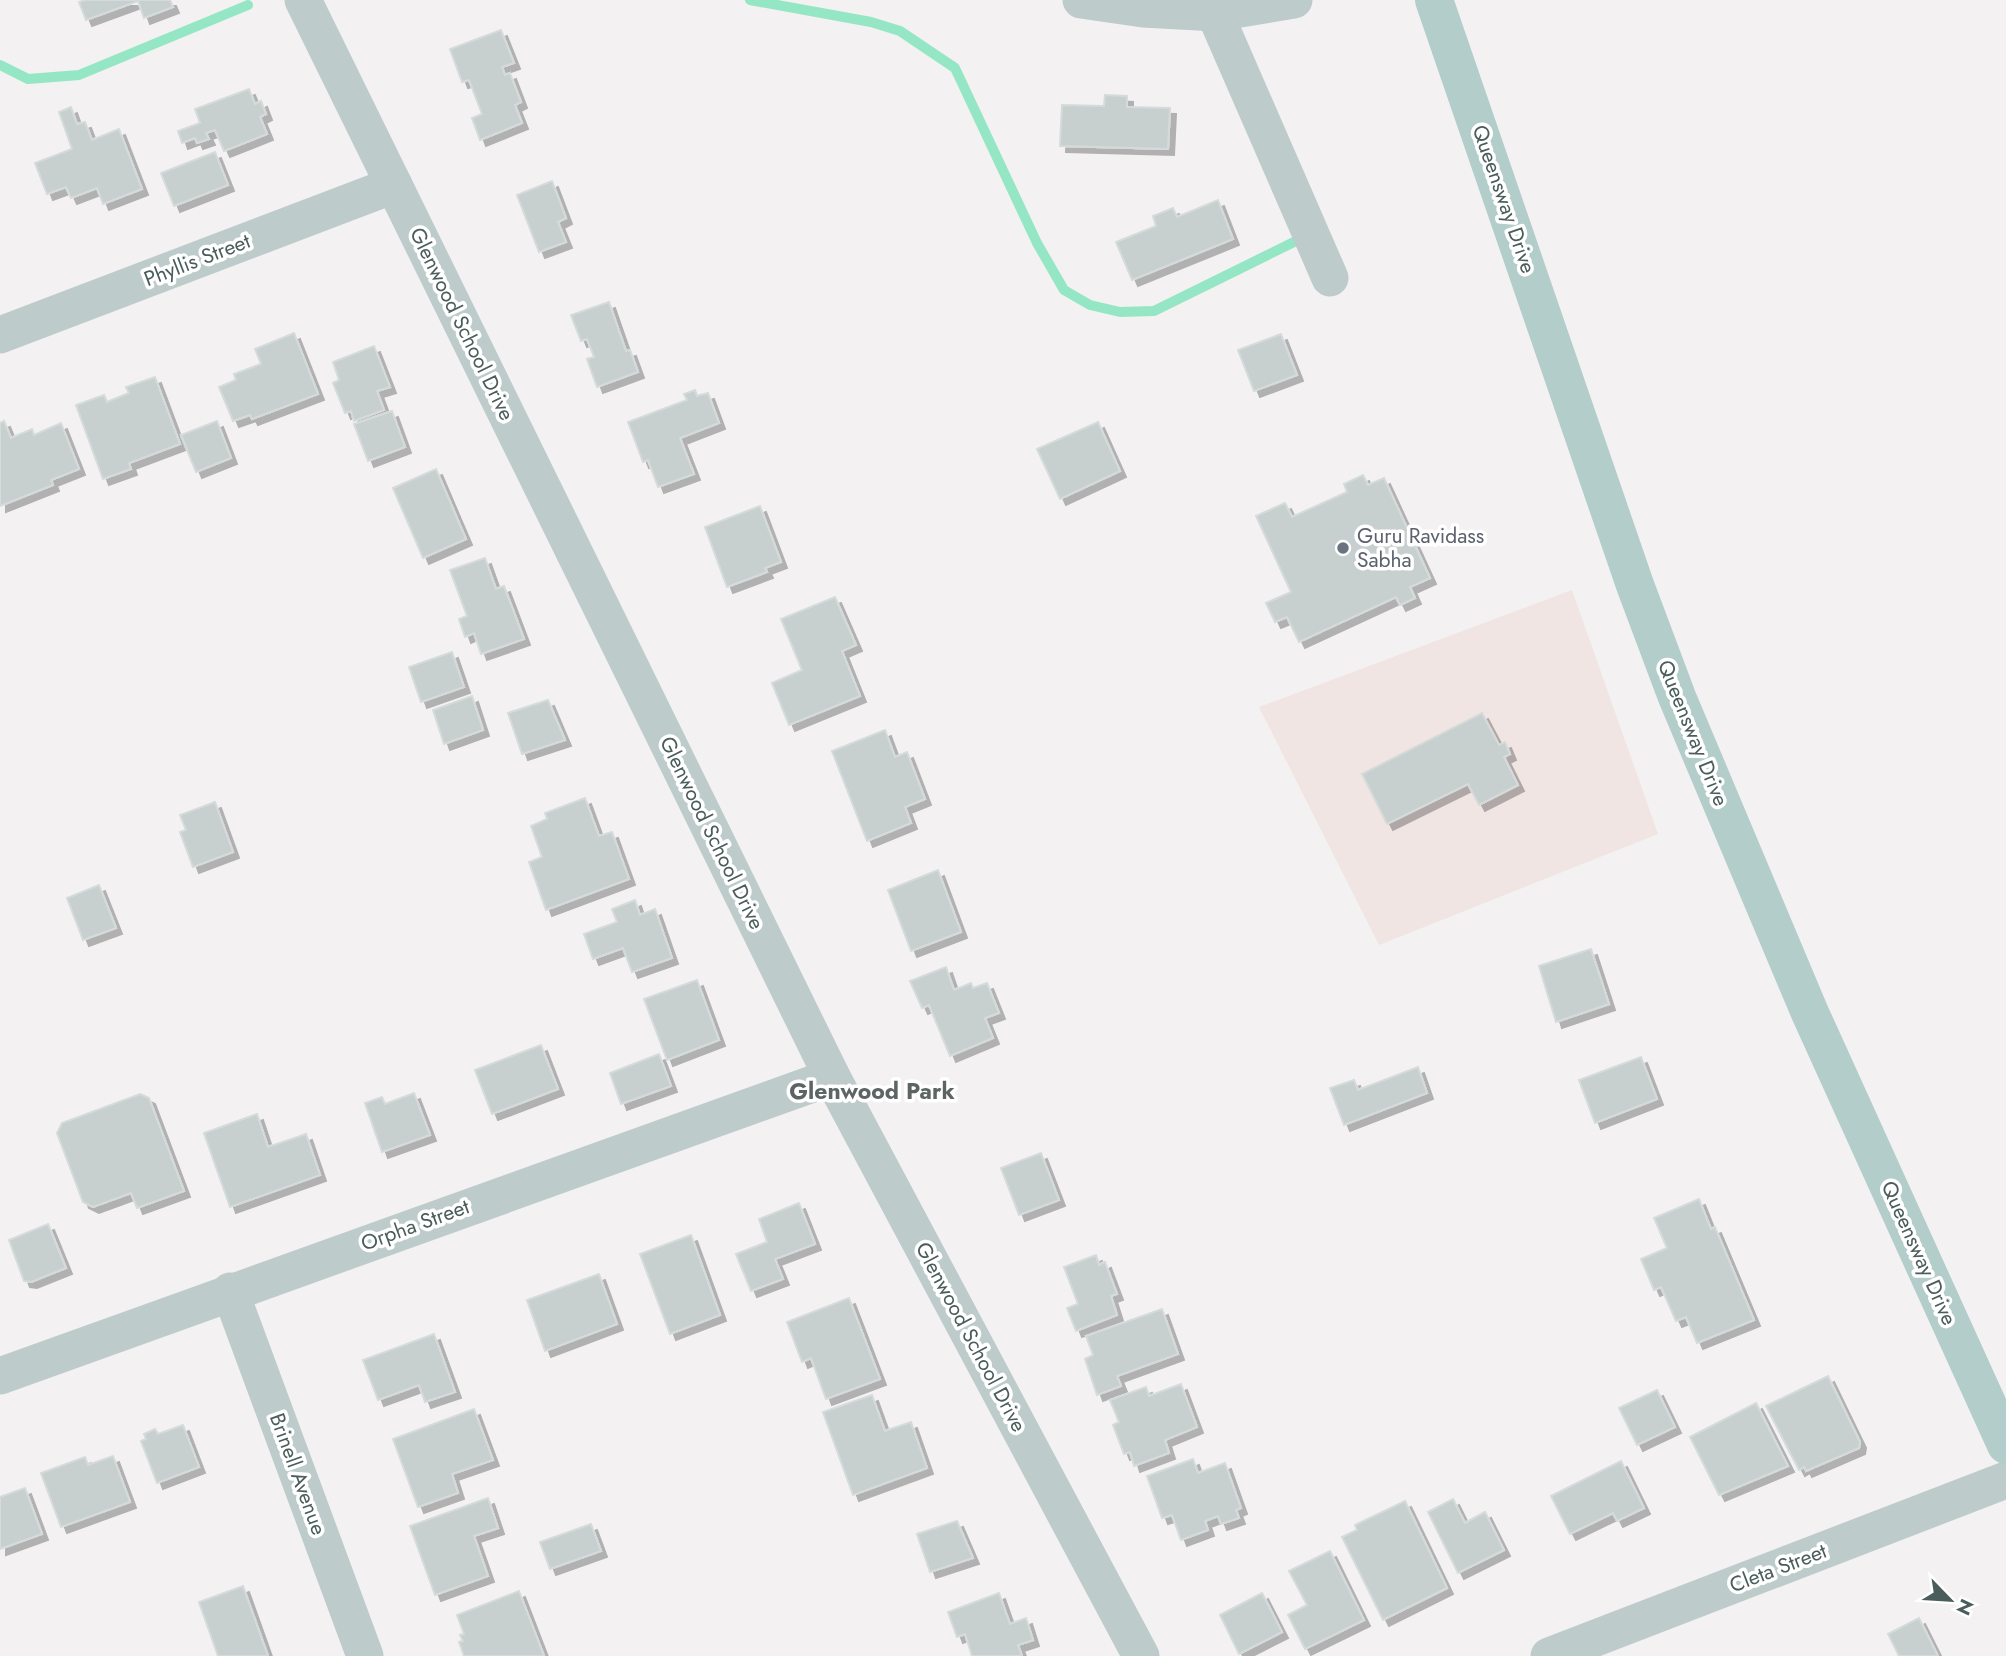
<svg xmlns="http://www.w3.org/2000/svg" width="2006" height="1656" font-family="Jost,sans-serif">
  <defs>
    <filter id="shadow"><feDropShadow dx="6" dy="6" stdDeviation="0" flood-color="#0004"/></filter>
  </defs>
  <rect width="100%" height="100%" fill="#f3f1f2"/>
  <path fill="#f0e5e3" d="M1572 590 1658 834 1379 945 1259 707Z"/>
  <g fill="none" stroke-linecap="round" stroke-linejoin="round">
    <g stroke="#94e6c4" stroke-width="10">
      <path d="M750 0 871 22 900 31 955 68 1037 243 1064 290 1090 305 1120 312 1154 311 1300 239"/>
      <path d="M0 65 28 79 79 75 248 5"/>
    </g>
  </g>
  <g fill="#c8cfcf" stroke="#d5dbdb" stroke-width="2" filter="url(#shadow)">
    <path d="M85 0H170L173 7 144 18 138 1 86 20 79 2Z"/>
    <path d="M501 30 514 63 502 67 505 75 510 73 521 102 515 105 522 123 480 140 472 118 482 114 469 80 462 82 450 49Z"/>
    <path d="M249 89 255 104 261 101 266 114 260 117 267 134 224 151 215 130 206 133 209 139 197 143 195 138 182 143 178 131 200 123 195 109Z"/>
    <path d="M1105 95 1127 96V107L1170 108 1168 149 1060 146 1062 105 1104 106Z"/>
    <path d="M71 107 77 124 85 122 92 140 119 129 142 189 103 204 97 188 71 198 66 187 47 194 35 163 72 149 59 112Z"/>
    <path d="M215 152 228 185 174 206 161 173Z"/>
    <path d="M552 181 566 218 558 222 566 242 539 252 517 195Z"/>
    <path d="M1218 200 1233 239 1132 280 1116 242 1156 226 1153 216 1173 208 1177 217Z"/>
    <path d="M609 302 626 351 630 350 638 372 597 387 587 359 594 357 587 339 581 341 571 315Z"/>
    <path d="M294 333 318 394 252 419 250 415 233 421 219 387 236 380 234 374 261 364 255 349Z"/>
    <path d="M1281 334 1297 375 1254 391 1238 350Z"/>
    <path d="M374 346 390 387 377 391 384 410 354 421 351 411 345 413 333 383 339 380 333 362Z"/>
    <path d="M155 377 180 444 129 463 131 469 103 479 76 405 104 395 107 402 129 393 126 387Z"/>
    <path d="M695 390 697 396 708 393 719 423 680 438 694 474 658 487 648 460 643 462 628 422 687 400 684 394Z"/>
    <path d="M392 411 405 447 368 461 354 424Z"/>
    <path d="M4 421 11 438 32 429 34 435 61 423 79 469 51 480 53 485 0 506V423Z"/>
    <path d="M217 421 231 458 196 472 181 435Z"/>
    <path d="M1098 422 1120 471 1060 499 1037 449Z"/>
    <path d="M436 469 466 539 423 558 393 488Z"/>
    <path d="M1363 475 1368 485 1384 478 1430 578 1410 587 1415 598 1400 605 1396 597 1299 642 1287 617 1275 622 1266 603 1291 592 1256 516 1285 503 1292 517 1347 492 1344 484Z"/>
    <path d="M760 506 781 562 765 568 767 572 727 587 705 527Z"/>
    <path d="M485 558 496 589 504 586 524 639 481 654 474 633 465 637 459 619 467 616 450 570Z"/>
    <path d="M835 597 856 645 842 651 860 696 789 725 772 683 802 670 781 619Z"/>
    <path d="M452 652 464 687 421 702 409 667Z"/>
    <path d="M472 696 483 730 444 744 433 710Z"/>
    <path d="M548 700 565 740 522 754 508 713Z"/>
    <path d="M1482 713 1499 745 1505 742 1510 754 1504 757 1518 785 1479 805 1468 784 1387 824 1362 774Z"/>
    <path d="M885 730 895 757 907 752 925 799 905 807 911 823 867 841 832 751Z"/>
    <path d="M585 798 599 836 612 832 629 879 546 910 529 862 542 857 531 826 547 819 545 813Z"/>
    <path d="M215 802 233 852 193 867 180 832 186 830 180 815Z"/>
    <path d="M938 870 961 932 911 951 888 890Z"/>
    <path d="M99 885 116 928 83 940 67 898Z"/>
    <path d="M635 900 640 915 655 909 672 958 632 972 623 948 593 959 584 934 617 922 612 909Z"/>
    <path d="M1591 949 1609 1004 1556 1022 1539 966Z"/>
    <path d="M946 967 954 990 971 983 973 988 987 983 999 1013 985 1018 993 1038 950 1056 929 1005 922 1008 910 981Z"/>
    <path d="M697 980 719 1040 667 1060 644 999Z"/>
    <path d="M541 1045 558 1089 492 1114 475 1070Z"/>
    <path d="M659 1054 671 1086 621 1104 610 1073Z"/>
    <path d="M1641 1057 1657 1099 1595 1123 1579 1080Z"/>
    <path d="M1418 1067 1427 1093 1344 1125 1330 1088 1354 1080 1358 1090Z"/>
    <path d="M414 1093 430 1135 382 1152 365 1103 382 1097 385 1104Z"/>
    <path d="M140 1094 149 1098 184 1191 137 1208 131 1193 93 1207 83 1202 57 1133 62 1123Z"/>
    <path d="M257 1114 268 1147 306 1134 320 1175 230 1207 204 1133Z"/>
    <path d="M1041 1153 1059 1200 1019 1215 1001 1168Z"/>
    <path d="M1699 1199 1711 1229 1715 1227 1754 1320 1697 1343 1686 1317 1676 1321 1661 1287 1654 1290 1641 1259 1667 1248 1654 1218Z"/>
    <path d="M799 1203 815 1244 775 1259 783 1279 751 1291 736 1254 767 1242 759 1219Z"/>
    <path d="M48 1224 66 1268 31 1282 24 1281 9 1240Z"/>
    <path d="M691 1235 720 1315 670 1334 640 1254Z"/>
    <path d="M1096 1255 1099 1265 1105 1262 1117 1294 1111 1296 1117 1315 1076 1331 1067 1308 1078 1304 1064 1267Z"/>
    <path d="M599 1274 617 1324 545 1351 527 1300Z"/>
    <path d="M849 1298 880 1379 826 1399 811 1358 802 1362 787 1322Z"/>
    <path d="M1162 1309 1178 1354 1117 1376 1121 1386 1097 1395 1085 1359 1093 1355 1086 1336Z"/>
    <path d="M434 1334 455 1392 425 1402 419 1385 378 1400 363 1360Z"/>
    <path d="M1828 1376 1860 1442 1859 1448 1806 1471 1804 1467 1799 1470 1766 1406Z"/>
    <path d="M1181 1384 1197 1427 1165 1440 1169 1453 1134 1466 1130 1452 1124 1454 1113 1425 1119 1422 1110 1400 1146 1387 1149 1396Z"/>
    <path d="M1657 1390 1675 1427 1637 1445 1619 1408Z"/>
    <path d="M872 1395 885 1431 911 1422 927 1468 853 1495 823 1412Z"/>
    <path d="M1756 1403 1788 1466 1719 1495 1690 1437Z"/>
    <path d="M474 1409 493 1460 452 1474 458 1493 418 1507 393 1439Z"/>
    <path d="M183 1425 199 1467 157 1483 141 1441 146 1439 144 1434 155 1429 158 1434Z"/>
    <path d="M113 1456 130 1502 61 1527 41 1473 85 1457 88 1465Z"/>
    <path d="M1193 1459 1198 1473 1225 1463 1241 1508 1236 1510 1239 1518 1221 1524 1218 1516 1205 1521 1208 1530 1181 1540 1172 1515 1162 1518 1147 1476Z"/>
    <path d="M1621 1461 1644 1508 1617 1521 1613 1513 1570 1534 1551 1496Z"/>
    <path d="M25 1488 42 1534 0 1549V1497Z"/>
    <path d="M488 1498 498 1528 474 1536 488 1576 435 1595 410 1526Z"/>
    <path d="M1453 1499 1465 1523 1485 1512 1504 1550 1458 1573 1428 1512Z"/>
    <path d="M1405 1501 1447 1588 1383 1620 1342 1537 1357 1530 1355 1525Z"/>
    <path d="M957 1521 973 1558 930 1572 917 1534Z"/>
    <path d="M591 1524 601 1551 550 1569 540 1542Z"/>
    <path d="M1330 1551 1364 1620 1305 1649 1288 1615 1307 1605 1289 1571Z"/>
    <path d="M243 1586 268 1656H218L199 1602Z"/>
    <path d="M519 1591 544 1656H464L459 1642 463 1641 460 1635 464 1634 457 1615Z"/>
    <path d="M999 1593 1010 1624 1026 1618 1033 1640 1018 1645 1022 1656H972L965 1634 957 1637 948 1612Z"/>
    <path d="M1262 1593 1282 1632 1239 1654 1220 1615Z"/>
    <path d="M1919 1618 1938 1656H1899L1888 1634Z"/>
  </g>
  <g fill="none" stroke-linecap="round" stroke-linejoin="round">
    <g stroke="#bdccca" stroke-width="37">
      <path d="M303 0 832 1077 1141 1656"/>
      <path d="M1081 0 1143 9 1216 13 1294 0"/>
      <path d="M1209 0 1330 278"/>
      <path d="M0 335 394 185"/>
      <path d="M230 1291 365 1656"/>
      <path d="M0 1376 832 1077"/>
      <path d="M1549 1656 2006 1480"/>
    </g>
    <path stroke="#b3cdca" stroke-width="38" d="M1434 0 1635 585 1677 697 1810 1013 2006 1445"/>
  </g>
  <circle fill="#6b7280" stroke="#fff" stroke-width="2.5" cx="1343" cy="548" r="7"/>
  <g text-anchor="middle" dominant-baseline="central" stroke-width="7" stroke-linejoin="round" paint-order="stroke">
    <g font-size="21" fill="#4a5d5a" stroke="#fff">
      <text transform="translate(1504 199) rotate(71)">Queensway Drive</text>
      <text transform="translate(197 260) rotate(-21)">Phyllis Street</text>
      <text transform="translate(462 324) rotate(64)">Glenwood School Drive</text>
      <text transform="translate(1693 733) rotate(68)">Queensway Drive</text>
      <text transform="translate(712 833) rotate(64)">Glenwood School Drive</text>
      <text transform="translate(415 1225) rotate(-20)">Orpha Street</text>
      <text transform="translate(1919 1253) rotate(66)">Queensway Drive</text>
      <text transform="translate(971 1337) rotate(62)">Glenwood School Drive</text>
      <text transform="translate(298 1474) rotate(70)">Brinell Avenue</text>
      <text transform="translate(1778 1568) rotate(-21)">Cleta Street</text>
    </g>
    <g font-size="21" fill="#5b616d" stroke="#fff" text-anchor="start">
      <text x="1357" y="536">Guru Ravidass<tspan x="1357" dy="24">Sabha</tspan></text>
    </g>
    <g font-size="23" font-weight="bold" fill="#5d6564" stroke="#fff">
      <text x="872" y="1091">Glenwood Park</text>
    </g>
  </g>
  <g transform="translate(1950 1600) rotate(115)" stroke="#ffffff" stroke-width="5" paint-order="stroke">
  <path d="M0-5L12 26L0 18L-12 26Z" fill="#4a5d5a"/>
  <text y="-10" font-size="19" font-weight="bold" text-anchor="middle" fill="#4a5d5a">N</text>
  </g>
</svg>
